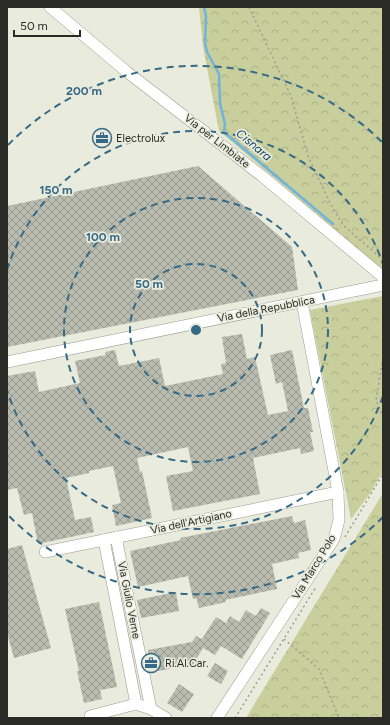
<svg xmlns="http://www.w3.org/2000/svg" width="390" height="725" font-family="Figtree,sans-serif">
  <defs>
    <pattern id="forest-crowns" width="20" height="18" patternUnits="userSpaceOnUse"><rect width="20" height="18" fill="#c8ce9c"/><path d="M2 6a3 3 0 1 1 6 0M12 15a3 3 0 1 1 6 0" fill="none" stroke="#acb186"/></pattern>
    <pattern id="building-cross-hatch" width="8" height="8" patternUnits="userSpaceOnUse"><rect width="8" height="8" fill="#babcaf"/><path d="M0 0l8 8M0 8l8-8" fill="none" stroke="#97998e"/></pattern>
  </defs>
  <rect width="100%" height="100%" fill="#e9ebdd"/>
  <g fill="url(#forest-crowns)">
    <path d="M199 7H383V270L219 131 203 47Z"/>
    <path d="M383 296V471L371 492 351 519 310 310Z"/>
    <path d="M383 493V718H246Z"/>
  </g>
  <g fill="none" stroke-linecap="round" stroke-linejoin="round">
    <path stroke="#6fb4db" stroke-width="2.5" d="M204 7 206 16 205 43 207 52 219 74 220 103 225 124 224 132 333 224"/>
  </g>
  <g fill="url(#building-cross-hatch)">
    <path d="M198 166 292 247 298 290 7 347V206Z"/>
    <path d="M242 334 247 359 255 357 268 415 288 411 282 382 276 384 270 355 292 350 304 408H308L313 432H310L314 451 301 454 300 448 253 458 260 494 173 511 166 476 193 471 188 447 137 458 140 472 142 471 152 518 116 526 112 505 121 503 113 466 89 471V473L66 478 75 520 91 517 94 532 38 544 32 513 24 515 17 488 7 490V376L35 371 39 392 80 383 75 361 106 355 105 352 115 350 119 366 159 358 165 386 223 374 221 364 226 363 222 337Z"/>
    <path d="M292 516 294 523 305 520 311 550 298 553 299 558 272 564 277 589 225 600 226 602 199 608 196 598 193 599 188 576 138 587 130 551 181 540 180 538Z"/>
    <path d="M22 545 51 648 14 658 7 633V549Z"/>
    <path d="M176 592 179 611 141 618 137 600Z"/>
    <path d="M99 602 117 687 100 690 102 699 84 703 77 671H79L65 609Z"/>
    <path d="M261 608 270 613 242 659 221 646 215 655 203 648 193 665 152 672 148 650 192 642 196 636 202 639 216 617 226 623 230 616 239 622 246 610 256 616Z"/>
    <path d="M215 663 228 671 221 684 207 676Z"/>
    <path d="M179 684 194 694 182 712 167 703Z"/>
  </g>
  <g fill="none" stroke-linecap="round" stroke-linejoin="round">
    <defs>
      <g id="minor">
        <path d="M50 7 127 72 262 176 383 277"/>
        <path d="M7 362 383 285"/>
        <path d="M116 537 151 709"/>
        <path d="M104 540 136 704"/>
        <path d="M45 552 338 492"/>
        <path d="M90 716 136 704 151 709 166 718"/>
        <path d="M217 718 334 539 339 520 338 492 302 302"/>
      </g>
    </defs>
    <use href="#minor" stroke="#9a9c90" stroke-width="12"/>
    <g stroke="#9c9d93" stroke-width="1.5" stroke-dasharray="2 3" stroke-linecap="butt">
      <path d="M249 7 291 96 308 156 330 203 343 225 383 260"/>
      <path d="M383 358 376 400 383 417"/>
      <path d="M345 537 383 474"/>
      <path d="M284 639 319 669 339 718"/>
      <path d="M235 718 316 587"/>
    </g>
    <use href="#minor" stroke="#fff" stroke-width="11"/>
  </g>
  <g fill="none" stroke="#366a87" stroke-width="2" stroke-dasharray="7 5">
    <circle cx="196" cy="330" r="66"/>
    <circle cx="196" cy="330" r="132"/>
    <path d="M383 396A198 198 0 0 1 7 390M7 270A198 198 0 0 1 383 264"/>
    <path d="M383 517A264 264 0 0 1 8 515M8 145A264 264 0 0 1 383 143"/>
  </g>
  <defs>
    <symbol id="office-ring" viewBox="-11 -11 22 22"><circle r="9.5" fill="#e9ebdd" stroke="#366a87" stroke-width="1.5"/><path d="M-6-3h4V-5.5h4V-3h4V5H-6ZM-1-4.5V-3h2v-1.5ZM-6 0V1H6V0Z" fill="#366a87"/></symbol>
  </defs>
  <g fill-rule="evenodd">
    <use href="#office-ring" x="91" y="127" width="22" height="22"/>
    <use href="#office-ring" x="140" y="652" width="22" height="22"/>
  </g>
  <g text-anchor="middle" dominant-baseline="central" stroke-width="3.5" stroke-linejoin="round" paint-order="stroke">
    <g font-size="11" fill="#2a2b26" stroke="#e9ebdd" text-anchor="start">
      <text x="116" y="138">Electrolux</text>
      <text x="165" y="663">Ri.Al.Car.</text>
    </g>
    <g font-size="11" fill="#2a2b26" stroke="#e9ebdd">
      <text transform="translate(217 141) rotate(38)">Via per Limbiate</text>
      <text transform="translate(266 309) rotate(-11)">Via della Repubblica</text>
      <text transform="translate(191 522) rotate(-12)">Via dell'Artigiano</text>
      <text transform="translate(314 567) rotate(-59)">Via Marco Polo</text>
      <text transform="translate(129 600) rotate(79)">Via Giulio Verne</text>
    </g>
    <g font-size="12" font-style="italic" fill="#0e4762" stroke="#e9ebdd">
      <text transform="translate(254 145) rotate(40)">Cisnara</text>
    </g>
  </g>
  <circle cx="196" cy="330" r="6" fill="#366a87" stroke="#e9ebdd" stroke-width="2"/>
  <g font-size="12" text-anchor="middle" font-weight="bold" fill="#366a87" stroke="#e9ebdd" stroke-width="3.5" stroke-linejoin="round" paint-order="stroke">
    <text x="84" y="95">200 m</text>
    <text x="56" y="194">150 m</text>
    <text x="103" y="241">100 m</text>
    <text x="149" y="288">50 m</text>
  </g>
  <rect width="390" height="725" fill="none" stroke="#2a2b26" stroke-width="16"/>
  <path d="M14 30v6h66v-6" fill="none" stroke="#2a2b26" stroke-width="2"/>
  <text x="20" y="30" font-size="12" fill="#2a2b26" stroke="#e9ebdd" stroke-width="3" paint-order="stroke">50 m</text>
</svg>
